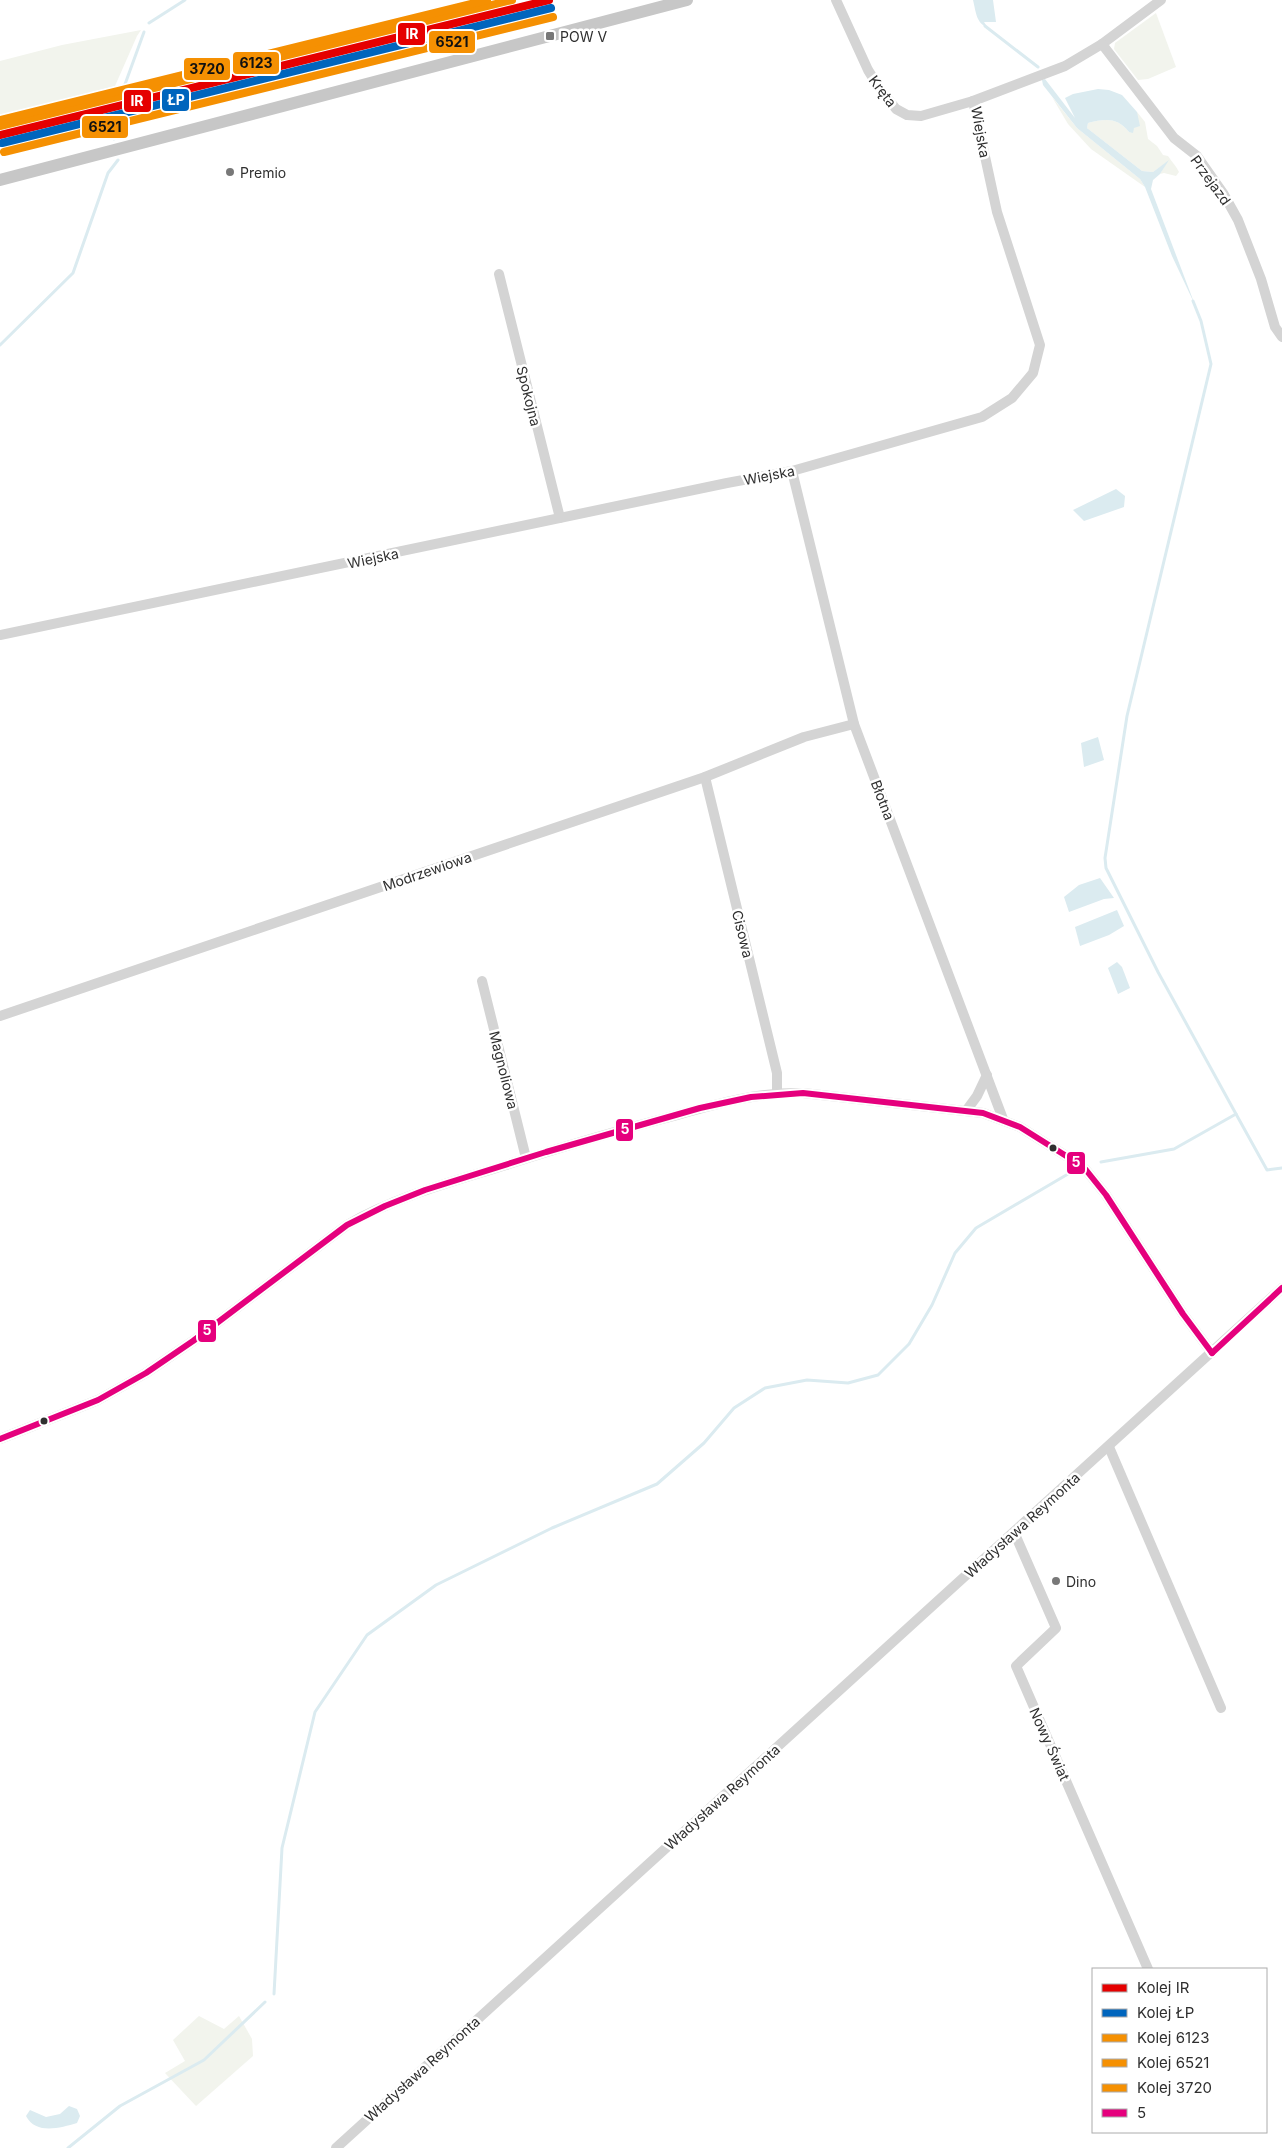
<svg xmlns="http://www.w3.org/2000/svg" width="1282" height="2148" font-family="Inter,sans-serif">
  <rect width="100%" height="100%" fill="#fff"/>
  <g fill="#f2f4ed">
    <path d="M1156 13 1176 67 1148 79 1138 80 1114 49 1115 43Z"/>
    <path d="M141 30 137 36 115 86 0 116V61L62 45Z"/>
    <path d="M1052 97 1077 128 1140 179 1145 187 1091 149 1068 124Z"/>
    <path d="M1137 112 1145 122 1148 139 1157 146 1163 155 1168 156C1172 162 1176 166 1179 172L1176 176 1164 173 1160 174 1167 162 1153 172 1142 171 1087 128 1088 123C1105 119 1117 117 1129 132L1134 128Z"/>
    <path d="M199 2016 224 2029 239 2016 252 2039 253 2056 196 2106 165 2073 185 2061 173 2040Z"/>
  </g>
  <g fill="#dbebf0">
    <path d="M973 0H993L996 22H984L988 28C976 23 976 12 973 0Z"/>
    <path d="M1045 79 1075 118 1065 98 1073 94 1098 89 1109 90 1122 95 1137 112 1140 126 1134 128 1133 133 1129 132C1117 117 1105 119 1088 123L1087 128 1142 171 1153 172 1169 160 1160 174 1153 180 1151 189 1195 305 1172 256 1145 187 1140 179 1077 128 1043 85 1042 80Z"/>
    <path d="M1116 489 1125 496 1124 507 1084 521 1073 510Z"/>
    <path d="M1098 737 1104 760 1084 767 1081 743Z"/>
    <path d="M1100 878 1114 898 1104 899 1069 912 1064 897 1079 885Z"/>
    <path d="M1117 910 1124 926 1109 935 1080 946 1075 927Z"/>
    <path d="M1117 962 1122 967 1130 988 1118 994 1108 968Z"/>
    <path d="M69 2106 77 2109 80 2116 77 2123C60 2128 36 2135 26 2116L30 2110 46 2117 60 2114Z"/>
  </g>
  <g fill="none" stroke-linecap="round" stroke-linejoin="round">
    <g stroke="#dbebf0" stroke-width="3">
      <path d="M149 23 185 0"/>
      <path d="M985 26 1038 67"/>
      <path d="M126 94 124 87 144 32"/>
      <path d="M114 139 130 114 129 108"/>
      <path d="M0 345 73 273 108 173 118 160"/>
      <path d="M1236 1114 1267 1170 1282 1168"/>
      <path d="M1101 1162 1174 1149 1236 1114 1158 972 1106 868 1105 858 1127 716 1211 364 1201 321 1193 301"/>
      <path d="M274 1994 282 1848 315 1712 367 1635 436 1585 552 1528 657 1484 704 1443 734 1408 765 1388 807 1380 848 1383 878 1375 909 1344 932 1305 955 1253 976 1228 1068 1174"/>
      <path d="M68 2148 120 2106 204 2060 265 2002"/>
    </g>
    <g stroke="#d4d4d4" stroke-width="10">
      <path d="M836 0 868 70 878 86 896 109 907 115 921 116 973 101 1065 66 1102 44 1161 0"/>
      <path d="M1102 44 1174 138 1197 156 1223 193 1238 220 1261 279 1275 327 1282 337"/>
      <path d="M499 274 560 518"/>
      <path d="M792 471 854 724 1003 1119"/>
      <path d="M0 635 727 483 792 471 982 417 1012 398 1033 373 1040 345 997 212 973 101"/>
      <path d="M705 777 777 1073V1092"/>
      <path d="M482 981 526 1158"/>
      <path d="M0 1016 705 777 804 737 854 724"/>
      <path d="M966 1111 977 1096 987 1075"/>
      <path d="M0 1439 98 1400 146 1373 193 1341 347 1225C397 1196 452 1182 506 1165 559 1148 612 1132 666 1118 713 1105 755 1092 803 1093L983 1113 1020 1127 1071 1159 1086 1170 1106 1195 1183 1314 1212 1353"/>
      <path d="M1109 1447 1221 1708"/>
      <path d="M1014 1532 1056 1628 1016 1666 1148 1969"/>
      <path d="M336 2148 1282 1288"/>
    </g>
    <path stroke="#c7c7c7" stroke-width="12" d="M0 180 687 0"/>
    <defs>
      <g id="bus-1">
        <path d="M1212 1353 1282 1288"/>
        <path d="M0 1439 98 1400 146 1373 193 1341 347 1225 385 1206 425 1190 546 1152 700 1108 751 1097 803 1093 983 1113 1020 1127 1071 1159 1086 1170 1106 1195 1183 1314 1212 1353"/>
      </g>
    </defs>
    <use href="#bus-1" stroke="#fff" stroke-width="10"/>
    <use href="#bus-1" stroke="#e5007d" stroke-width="6"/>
    <defs>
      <path id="rail-1" d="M0 135 549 0"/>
      <path id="rail-2" d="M2 143 551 8"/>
      <path id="rail-3" d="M0 126 512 0"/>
      <path id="rail-4" d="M4 152 553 17"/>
      <path id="rail-5" d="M0 120 487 0"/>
    </defs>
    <use href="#rail-1" stroke="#fff" stroke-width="11"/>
    <use href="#rail-2" stroke="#fff" stroke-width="11"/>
    <use href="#rail-3" stroke="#fff" stroke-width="11"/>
    <use href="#rail-4" stroke="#fff" stroke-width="11"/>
    <use href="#rail-5" stroke="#fff" stroke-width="11"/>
    <use href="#rail-1" stroke="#e50000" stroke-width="8"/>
    <use href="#rail-2" stroke="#0065bd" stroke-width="8"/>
    <use href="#rail-3" stroke="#f59002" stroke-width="8"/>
    <use href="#rail-4" stroke="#f59002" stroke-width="8"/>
    <use href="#rail-5" stroke="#f59002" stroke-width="8"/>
  </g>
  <g fill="#787878" stroke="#fff" stroke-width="2">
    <rect x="545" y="31" width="10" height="10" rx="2.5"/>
    <circle cx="230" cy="172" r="5"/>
    <circle cx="1056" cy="1581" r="5"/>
  </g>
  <g fill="#2f2f2f" stroke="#fff" stroke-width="2">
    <circle cx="1053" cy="1148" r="4.5"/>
    <circle cx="44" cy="1421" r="4.5"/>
  </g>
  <g text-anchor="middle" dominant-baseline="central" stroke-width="5" stroke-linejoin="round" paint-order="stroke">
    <g font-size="14" fill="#2f2f2f" stroke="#fff" text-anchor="start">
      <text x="560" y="36">POW V</text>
      <text x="240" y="172">Premio</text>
      <text x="1066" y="1581">Dino</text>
    </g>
    <g font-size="14" fill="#2f2f2f" stroke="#fff">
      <text transform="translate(883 91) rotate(53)">Kręta</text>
      <text transform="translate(981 132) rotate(80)">Wiejska</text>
      <text transform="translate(1211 180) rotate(54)">Przejazd</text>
      <text transform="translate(529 396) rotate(76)">Spokojna</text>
      <text transform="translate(769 475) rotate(-11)">Wiejska</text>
      <text transform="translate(373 558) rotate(-12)">Wiejska</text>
      <text transform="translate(883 800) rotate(69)">Błotna</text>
      <text transform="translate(427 871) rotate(-19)">Modrzewiowa</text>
      <text transform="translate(743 934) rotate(76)">Cisowa</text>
      <text transform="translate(504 1070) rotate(76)">Magnoliowa</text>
      <text transform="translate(1022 1525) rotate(-42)">Władysława Reymonta</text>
      <text transform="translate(1050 1744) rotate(66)">Nowy Świat</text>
      <text transform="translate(722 1797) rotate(-42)">Władysława Reymonta</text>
      <text transform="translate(422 2069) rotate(-42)">Władysława Reymonta</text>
    </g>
  </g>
  <g stroke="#fff" stroke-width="2">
    <rect x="397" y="22" width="29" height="24" rx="5" fill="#e50000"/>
    <rect x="428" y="30" width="48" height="24" rx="5" fill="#f59002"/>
    <rect x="232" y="51" width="48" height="24" rx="5" fill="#f59002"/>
    <rect x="183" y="57" width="48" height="24" rx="5" fill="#f59002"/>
    <rect x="161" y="88" width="29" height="24" rx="5" fill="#0065bd"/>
    <rect x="123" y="89" width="29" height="24" rx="5" fill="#e50000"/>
    <rect x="81" y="115" width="48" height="24" rx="5" fill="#f59002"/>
    <rect x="615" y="1118" width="19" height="24" rx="5" fill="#e5007d"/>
    <rect x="1066" y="1151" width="20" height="24" rx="5" fill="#e5007d"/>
    <rect x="197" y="1319" width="20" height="24" rx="5" fill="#e5007d"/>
  </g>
  <g font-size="14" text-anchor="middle" font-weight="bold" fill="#fff">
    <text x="412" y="39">IR</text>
    <text x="176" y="105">ŁP</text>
    <text x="137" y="106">IR</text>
    <text x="625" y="1134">5</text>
    <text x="1076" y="1167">5</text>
    <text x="207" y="1335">5</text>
  </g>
  <g font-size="14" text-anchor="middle" font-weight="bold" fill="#111">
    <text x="452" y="47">6521</text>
    <text x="256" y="68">6123</text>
    <text x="207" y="74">3720</text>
    <text x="105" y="132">6521</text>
  </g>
  <rect x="1092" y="1968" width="175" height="165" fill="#ffffff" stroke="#acacac"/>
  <rect x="1102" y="1984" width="25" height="8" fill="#e50000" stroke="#acacac"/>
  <text x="1137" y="1993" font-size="15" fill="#2f2f2f">Kolej IR</text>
  <rect x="1102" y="2009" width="25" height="8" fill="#0065bd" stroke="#acacac"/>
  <text x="1137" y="2018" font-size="15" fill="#2f2f2f">Kolej ŁP</text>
  <rect x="1102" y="2034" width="25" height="8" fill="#f59002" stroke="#acacac"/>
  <text x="1137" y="2043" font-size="15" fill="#2f2f2f">Kolej 6123</text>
  <rect x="1102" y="2059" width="25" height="8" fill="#f59002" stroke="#acacac"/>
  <text x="1137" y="2068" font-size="15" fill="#2f2f2f">Kolej 6521</text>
  <rect x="1102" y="2084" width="25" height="8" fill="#f59002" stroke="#acacac"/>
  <text x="1137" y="2093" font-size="15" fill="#2f2f2f">Kolej 3720</text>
  <rect x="1102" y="2109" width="25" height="8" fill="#e5007d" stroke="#acacac"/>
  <text x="1137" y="2118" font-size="15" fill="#2f2f2f">5</text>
</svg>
